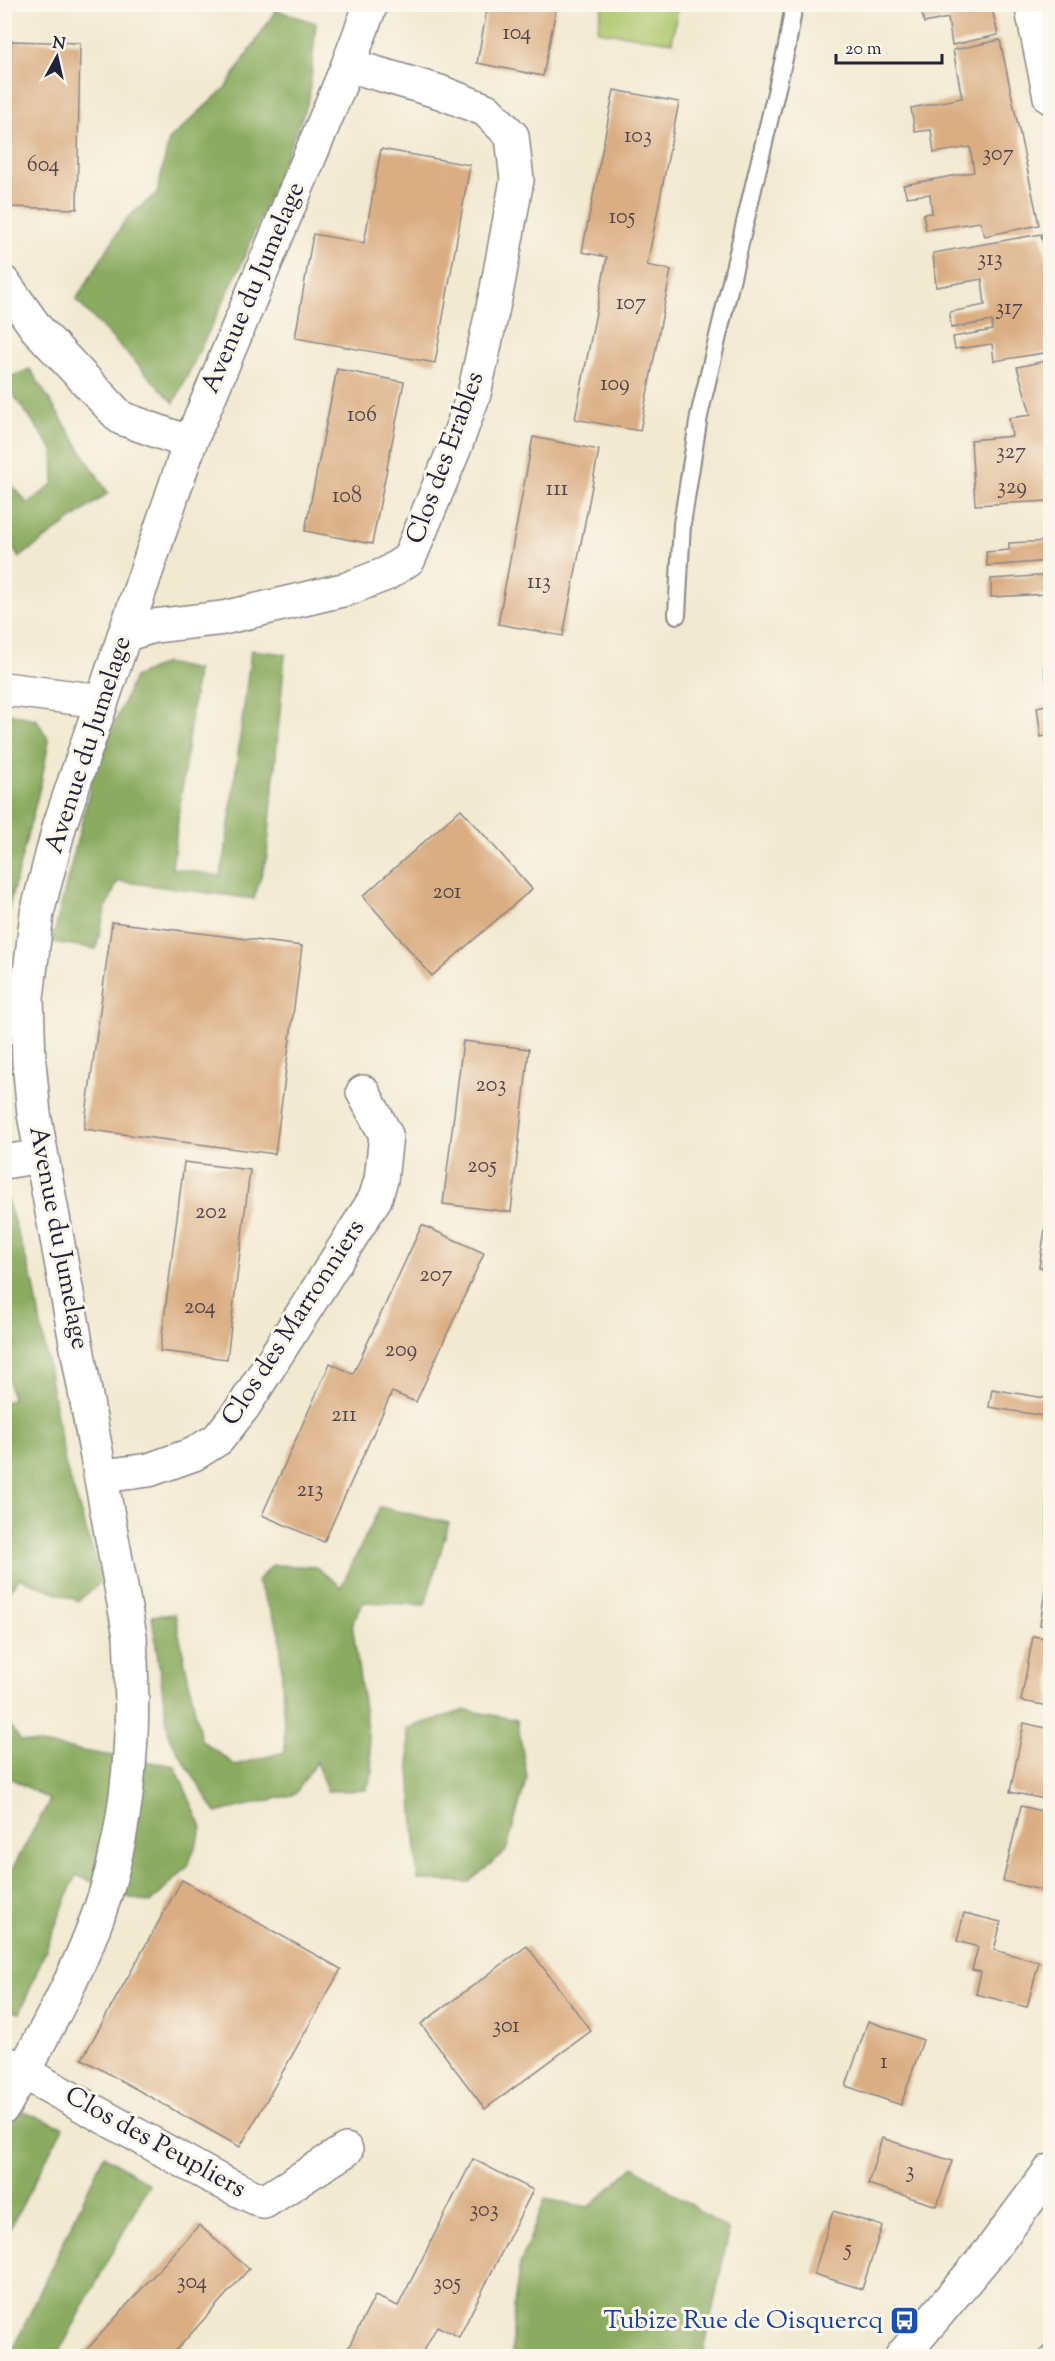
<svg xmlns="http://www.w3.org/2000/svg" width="1055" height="2361" font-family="'Sorts Mill Goudy',serif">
  <rect width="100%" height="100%" fill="#fbf7ec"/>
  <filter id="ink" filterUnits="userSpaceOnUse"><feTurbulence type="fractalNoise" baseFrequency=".0167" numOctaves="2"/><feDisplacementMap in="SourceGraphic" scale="12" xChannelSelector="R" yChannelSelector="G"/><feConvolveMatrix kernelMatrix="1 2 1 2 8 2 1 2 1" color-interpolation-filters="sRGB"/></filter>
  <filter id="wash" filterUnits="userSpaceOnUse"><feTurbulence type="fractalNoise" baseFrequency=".008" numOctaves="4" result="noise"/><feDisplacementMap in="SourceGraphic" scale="24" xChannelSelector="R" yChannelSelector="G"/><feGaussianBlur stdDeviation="1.35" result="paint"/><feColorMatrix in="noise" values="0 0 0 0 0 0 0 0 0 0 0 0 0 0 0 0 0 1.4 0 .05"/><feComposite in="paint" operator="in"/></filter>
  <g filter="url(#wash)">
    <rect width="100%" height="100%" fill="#f2e9d1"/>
    <path fill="#afc86e" stroke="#687554" stroke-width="1.5" d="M603 4 678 5 672 42 597 31Z"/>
    <g fill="#8bac61" stroke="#56674e" stroke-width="1.5">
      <path d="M276 10 316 23 309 100 240 267 174 403 76 300 126 219 157 193 169 140 226 87Z"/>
      <path d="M30 369 108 493 19 558 5 535V476L28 504 54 483 53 450 5 383V379Z"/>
      <path d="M251 650 285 654 267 856 254 899 118 881 105 910 96 949 52 942 94 773 134 677 165 663 197 670 172 868 220 876 225 856Z"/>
      <path d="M5 712 37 720 49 741 41 783 5 922Z"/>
      <path d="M5 1193 34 1285 65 1463 102 1581 78 1601 20 1578 5 1594 4 1402 12 1400 4 1351Z"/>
      <path d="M380 1507 449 1523 425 1605 364 1602 352 1623 373 1772 366 1790 327 1791 316 1762 295 1794 216 1813 169 1737 152 1616 175 1614 201 1740 235 1765 285 1752 280 1633 257 1581 273 1565 316 1567 341 1587Z"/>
      <path d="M466 1710 517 1720 527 1777 506 1851 469 1882 418 1880 407 1728Z"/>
      <path d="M4 1719 21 1741 175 1766 202 1828 188 1866 151 1903 123 1896 76 1875 20 2013 5 2009V1882L50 1800 5 1775Z"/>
      <path d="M18 2110 63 2127 5 2238V2136Z"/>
      <path d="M104 2155 149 2184 57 2356H10Z"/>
      <path d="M634 2166 729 2231 703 2356H512L514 2304 520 2264 545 2199 589 2207Z"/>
    </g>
    <g id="blocks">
      <g fill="#daad82">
        <path d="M488 4H557L543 76 477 63Z"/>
        <path d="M920 4H991L998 35 952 45 948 18 924 23Z"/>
        <path d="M1000 40 1039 225 985 236 980 222 926 230 923 214 932 213 930 194 907 197 903 185 974 172 970 147 934 153 931 130 915 132 911 108 962 98 953 50Z"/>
        <path d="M11 41 80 43 77 209 8 207Z"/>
        <path d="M614 90 679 102 647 265 671 270 640 431 575 419 607 257 582 252Z"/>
        <path d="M381 149 470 165 435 363 295 338 313 234 364 243Z"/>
        <path d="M1041 234 1050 275V352L994 361 992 344 955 349 953 337 992 330V321L951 328 950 312 985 305 982 279 936 287 933 253Z"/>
        <path d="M1050 360V501L975 505 971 440 1012 436 1009 418 1031 415 1017 367Z"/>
        <path d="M337 369 404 382 372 544 305 531Z"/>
        <path d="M533 437 599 450 563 636 498 624Z"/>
        <path d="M1050 541V561L987 566 986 552 1009 550V543Z"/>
        <path d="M1050 575V594L991 597V579Z"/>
        <path d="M1050 664V697H1049L1044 665Z"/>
        <path d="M1050 704V735L1041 737 1037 707Z"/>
        <path d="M461 809 532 889 432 976 363 896Z"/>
        <path d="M112 922 302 946 275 1154 84 1129Z"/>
        <path d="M463 1041 529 1049 511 1212 443 1204Z"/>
        <rect x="1047" y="1052" width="3" height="38"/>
        <path d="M184 1162 250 1170 227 1359 160 1351Z"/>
        <path d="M1047 1217 1050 1218V1268L1039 1267Z"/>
        <path d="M422 1225 484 1253 416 1402 392 1392 324 1542 262 1515 330 1363 353 1374Z"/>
        <path d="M992 1389 1050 1399V1417L989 1407Z"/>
        <rect x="1047" y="1489" width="3" height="60"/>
        <path d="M1047 1574H1050V1626L1040 1625Z"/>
        <path d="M1033 1636 1050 1639V1706L1021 1701Z"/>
        <path d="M1024 1723 1050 1729V1800L1010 1792Z"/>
        <path d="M1021 1806 1050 1813V1892L1003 1881Z"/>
        <path d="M182 1880 341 1969 240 2147 82 2059Z"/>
        <path d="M964 1913 1001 1922 994 1950 1039 1962 1027 2007 976 1994 981 1972 972 1970 978 1947 957 1941Z"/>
        <path d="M527 1946 591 2031 485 2109 421 2024Z"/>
        <path d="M868 2021 923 2040 901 2105 846 2086Z"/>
        <path d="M882 2138 952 2161 937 2206 868 2184Z"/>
        <path d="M473 2159 533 2190 459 2337 437 2326 421 2356H344L375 2296 398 2306Z"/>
        <path d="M833 2211 882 2226 862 2289 814 2274Z"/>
        <path d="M199 2225 249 2269 171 2356H81Z"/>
        <path d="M1044 2347 1050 2352V2356H1036Z"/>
      </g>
    </g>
  </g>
  <g filter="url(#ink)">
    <use href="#blocks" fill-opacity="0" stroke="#8a8686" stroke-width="1.5"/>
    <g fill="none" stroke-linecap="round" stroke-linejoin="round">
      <defs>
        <path id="service" d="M677 615 682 524 699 416 787 46 794 4"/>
        <g id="minor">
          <path d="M4 283 37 329 121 418 190 443"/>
          <path d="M124 635 154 626 223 618 347 589 386 574 409 559 455 447 474 394 497 289 517 180 512 136 486 110 440 92 348 65"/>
          <path d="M4 689 101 701"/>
          <path d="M4 1162 41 1156"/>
          <path d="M103 1476 149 1470 194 1454 218 1439 244 1406 375 1199 381 1180 386 1135 363 1092"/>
          <path d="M5 2062 216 2179 264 2202 346 2150"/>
          <path d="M4 2106C47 2029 96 1944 115 1858 132 1784 134 1711 130 1636L34 1114 29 1062 27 998 37 913 60 824 190 443 348 65 371 4"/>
        </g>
        <g id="tertiary">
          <path d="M1031 4 1050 97"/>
          <path d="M902 2356 992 2249 1050 2171"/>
        </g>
      </defs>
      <use href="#service" stroke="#8a8686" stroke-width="20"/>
      <use href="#minor" stroke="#8a8686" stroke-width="36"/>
      <use href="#tertiary" stroke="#8a8686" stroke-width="36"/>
      <use href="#service" stroke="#fff" stroke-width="16"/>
      <use href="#minor" stroke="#fff" stroke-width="33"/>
      <use href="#tertiary" stroke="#fff" stroke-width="33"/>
    </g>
  </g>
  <defs>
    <symbol id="bus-square" viewBox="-11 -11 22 22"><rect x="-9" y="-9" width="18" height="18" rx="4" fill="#1a4fb4" stroke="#fbf7ec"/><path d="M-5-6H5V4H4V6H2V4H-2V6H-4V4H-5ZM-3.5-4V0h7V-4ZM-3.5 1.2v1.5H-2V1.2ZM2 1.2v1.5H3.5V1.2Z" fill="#fff"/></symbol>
  </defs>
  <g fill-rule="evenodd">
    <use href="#bus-square" x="888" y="2304" width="33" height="33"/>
  </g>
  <g text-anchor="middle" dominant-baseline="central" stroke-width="6" stroke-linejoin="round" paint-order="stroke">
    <g font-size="22" fill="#50454d">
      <text x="517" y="34">104</text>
      <text x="638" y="137">103</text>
      <text x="998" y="155">307</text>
      <text x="43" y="166">604</text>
      <text x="622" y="218">105</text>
      <text x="990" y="260">313</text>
      <text x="631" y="304">107</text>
      <text x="1009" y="309">317</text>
      <text x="615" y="385">109</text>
      <text x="362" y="416">106</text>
      <text x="1011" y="453">327</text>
      <text x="1012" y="488">329</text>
      <text x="557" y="490">111</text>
      <text x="347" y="497">108</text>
      <text x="539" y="583">113</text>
      <text x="447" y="893">201</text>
      <text x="491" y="1086">203</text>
      <text x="482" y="1167">205</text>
      <text x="211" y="1213">202</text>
      <text x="436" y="1276">207</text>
      <text x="200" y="1308">204</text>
      <text x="401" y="1351">209</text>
      <text x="344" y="1416">211</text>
      <text x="310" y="1491">213</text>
      <text x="506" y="2027">301</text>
      <text x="884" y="2063">1</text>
      <text x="910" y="2172">3</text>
      <text x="484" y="2211">303</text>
      <text x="848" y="2250">5</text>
      <text x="192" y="2283">304</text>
      <text x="447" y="2284">305</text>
    </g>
    <g font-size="26" fill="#22223b" stroke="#fbf7ec">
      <text transform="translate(254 288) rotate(-67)">Avenue du Jumelage</text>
      <text transform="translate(446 458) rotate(-70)">Clos des Erables</text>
      <text transform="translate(89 745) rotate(-72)">Avenue du Jumelage</text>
      <text transform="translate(58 1238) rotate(79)">Avenue du Jumelage</text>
      <text transform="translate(294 1323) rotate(-57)">Clos des Marronniers</text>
      <text transform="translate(155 2143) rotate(29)">Clos des Peupliers</text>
    </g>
    <g font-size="26" fill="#164399" stroke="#fbf7ec" text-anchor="end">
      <text x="883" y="2321">Tubize Rue de Oisquercq</text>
    </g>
  </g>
  <rect width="1055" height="2361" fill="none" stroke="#fbf7ec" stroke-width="24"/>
  <g transform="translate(57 57) rotate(8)" stroke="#fbf7ec" stroke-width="4.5" paint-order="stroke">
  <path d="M0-4.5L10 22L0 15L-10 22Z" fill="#22223b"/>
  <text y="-9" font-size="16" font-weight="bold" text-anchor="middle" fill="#22223b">N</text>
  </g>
  <path d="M836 54v9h106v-9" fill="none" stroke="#22223b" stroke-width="3"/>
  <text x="845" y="54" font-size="18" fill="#22223b" stroke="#fbf7ec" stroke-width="4.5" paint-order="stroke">20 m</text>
</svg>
